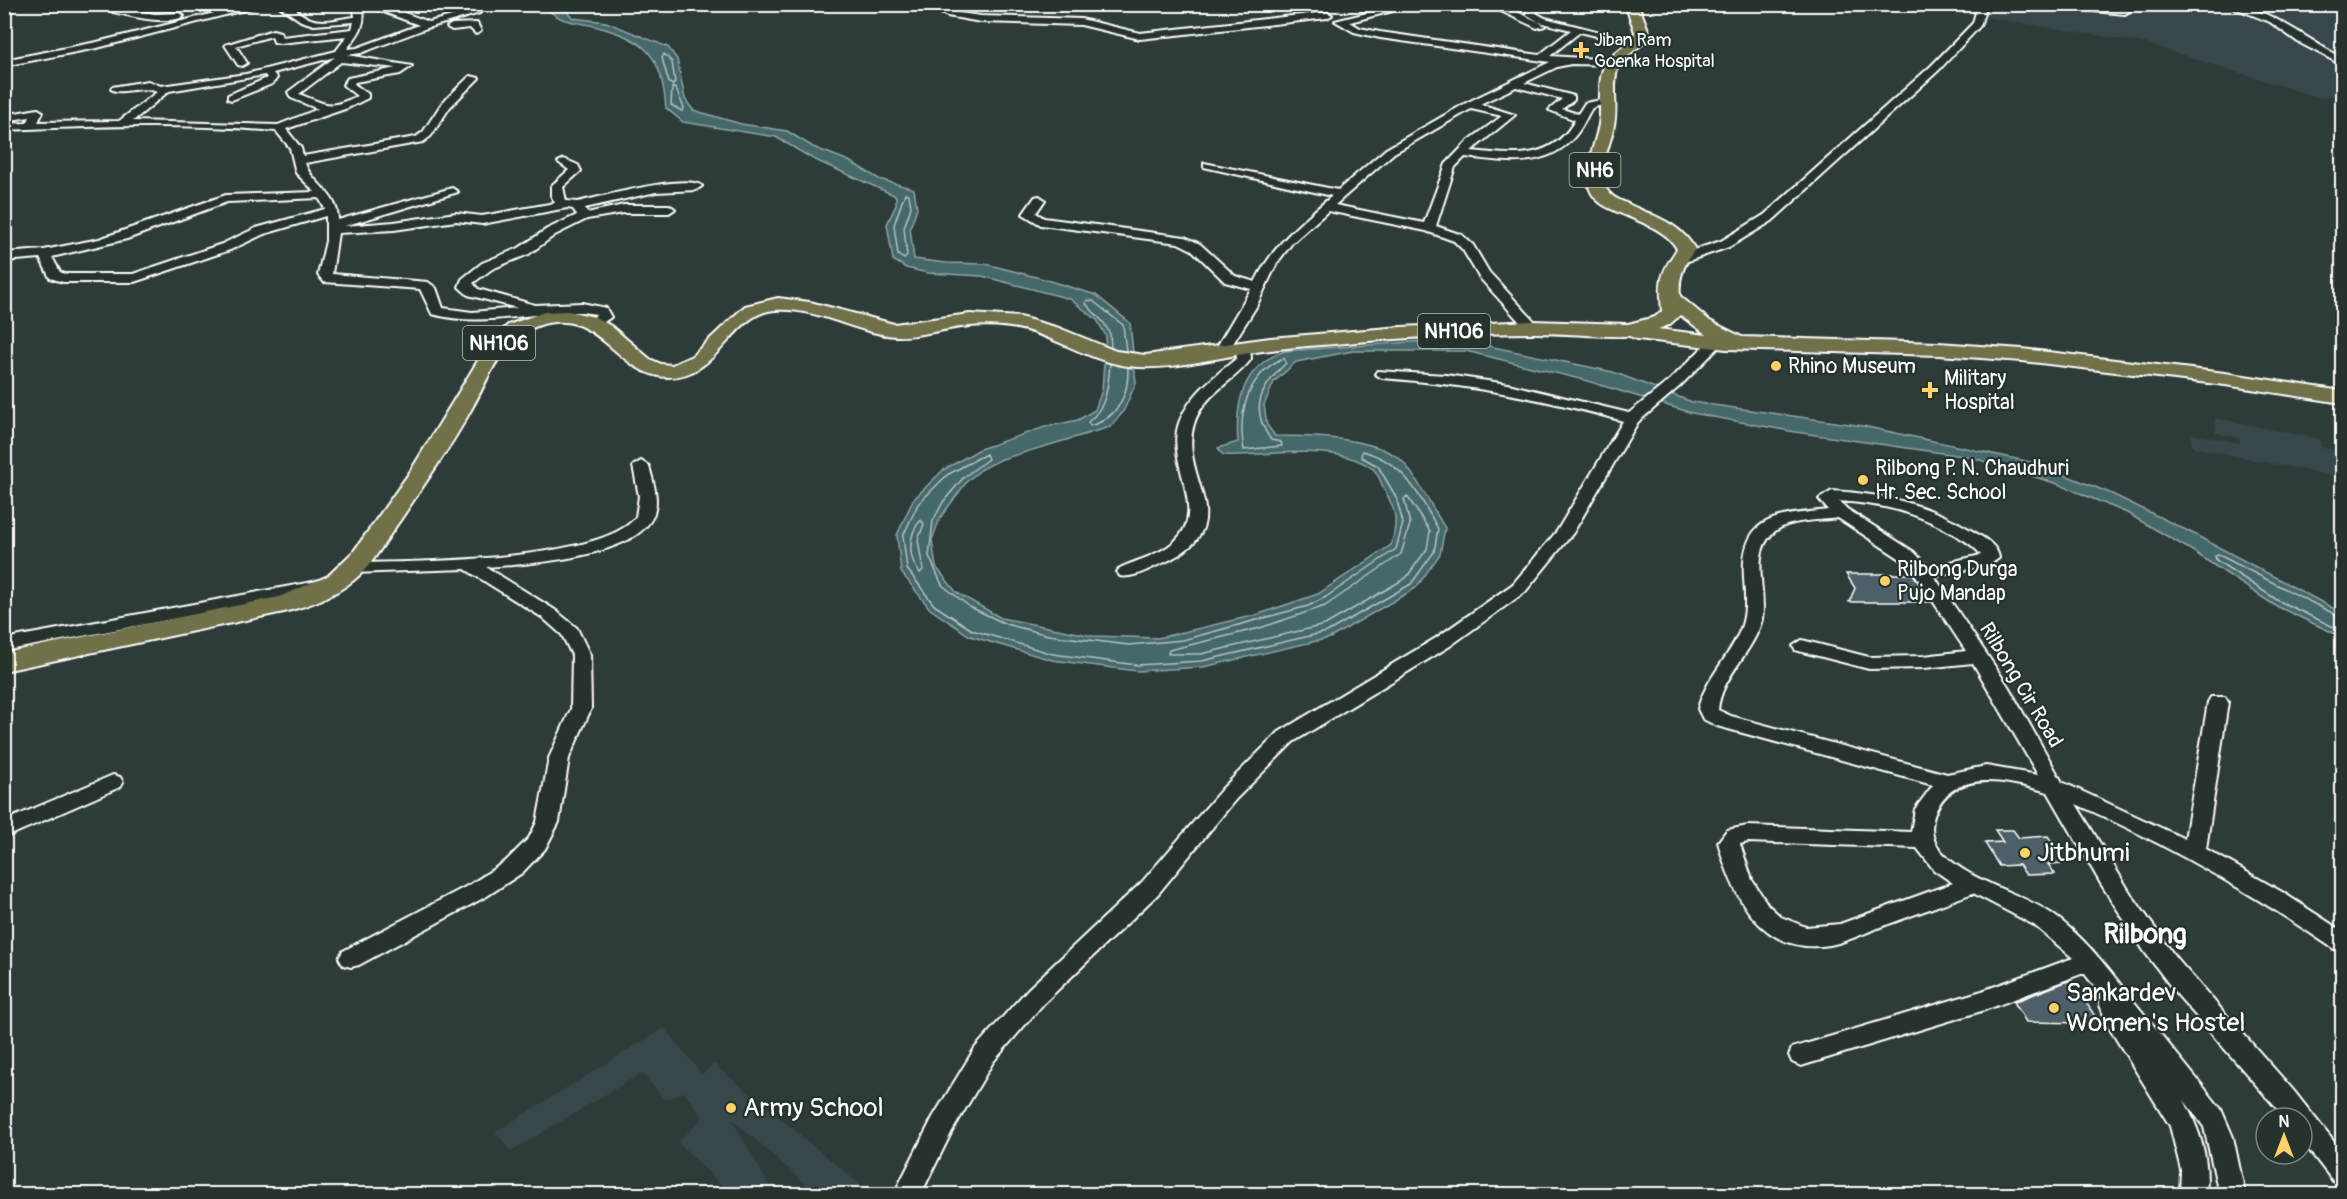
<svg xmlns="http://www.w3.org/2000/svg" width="2347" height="1199" font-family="Pangolin,sans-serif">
  <rect width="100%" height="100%" fill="#2e3c39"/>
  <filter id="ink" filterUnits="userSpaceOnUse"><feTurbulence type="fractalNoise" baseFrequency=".0167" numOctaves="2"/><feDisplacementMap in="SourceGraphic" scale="12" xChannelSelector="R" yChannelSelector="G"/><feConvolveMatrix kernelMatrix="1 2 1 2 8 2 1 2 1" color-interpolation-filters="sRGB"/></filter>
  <g filter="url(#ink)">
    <g fill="#384748">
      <path d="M1970 5H2341L2342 94 2320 98 2144 43 1973 15Z"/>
      <path d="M2215 418 2320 439 2321 447 2334 450 2335 459 2342 460V478L2192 447 2191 434 2240 443V438L2216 433Z"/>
      <path d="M664 1028 702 1074 714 1064 862 1186 854 1194H817L731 1118 774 1194H730L678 1142 703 1118 684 1092 665 1100 642 1073 511 1151 495 1132Z"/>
    </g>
    <path fill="#45686a" stroke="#8fa4a6" stroke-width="1.5" d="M543 5H561L573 18 606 22 668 47 677 59 685 99 693 110 741 124 787 131 813 147 849 161 879 179 914 189 917 208 910 228 914 259 946 263 986 264 1040 278 1096 295 1130 323 1136 383 1123 412 1110 427 1002 459 982 469 968 480 940 518 932 540 936 567 957 593 1001 618 1093 636 1158 638 1256 615 1318 594 1391 545C1398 521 1397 512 1384 489 1381 483 1378 473 1373 469 1336 441 1267 457 1223 455L1218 448 1238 442C1235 402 1243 365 1285 351L1438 340 1464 341 1613 372 1692 402 1863 426 2035 463 2110 493 2190 532 2342 613V637L2274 605 2191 550 2127 513 2058 484 1970 457 1795 432 1692 413 1584 380 1466 351H1353L1296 362 1274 382 1264 405 1267 425 1275 436C1309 436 1373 437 1400 459 1414 471 1434 511 1445 528L1440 554 1416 588 1330 638 1203 667 1137 671 1052 660 970 636 930 609 901 572 897 535 913 500 943 470 980 449 1045 427 1078 420 1095 410 1102 390 1106 336 1097 320 1070 299 982 276 928 273 906 268 893 260 887 224 896 205V196L813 159 776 137 683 122 666 108C661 56 649 41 598 27 574 20 562 25 543 5Z"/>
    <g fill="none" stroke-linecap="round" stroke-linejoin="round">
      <g stroke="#b5c3c3" stroke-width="1.5">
        <path d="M664 54 672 62 675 82 673 85 669 83 662 58Z"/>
        <path d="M672 87 676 89 684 108 682 111 671 105Z"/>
        <path d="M905 193 909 195 911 207 904 228 907 256 904 259 898 255 894 225Z"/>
        <path d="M1111 347 1110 334 1104 323 1086 304 1087 300 1093 301 1123 325 1126 351"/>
        <path d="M1284 358 1286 363C1260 388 1249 408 1271 440L1281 442 1282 446 1244 450C1237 413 1248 373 1284 358Z"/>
        <path d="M1110 364C1108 387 1107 407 1088 422L1090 426C1118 418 1129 395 1128 367"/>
        <path d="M1362 451C1403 461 1419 494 1438 529L1434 552 1411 584 1327 632 1202 661 1137 665 1053 654 972 630 934 605 907 569 903 536 918 504 947 475 986 454 988 459 964 477 943 502 933 521 929 556 942 585 970 607 1006 624 1048 635 1129 645 1183 640 1308 606 1326 597 1396 549 1403 523 1396 497 1378 466 1361 457Z"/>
        <path d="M1407 496 1430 531 1427 549 1406 578 1325 625 1201 654H1168L1169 650 1260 628 1325 606 1401 554 1410 524 1404 499Z"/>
        <path d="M921 520 924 524 918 540 923 570 920 573C907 558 908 534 921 520Z"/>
        <path d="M2342 618 2219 555 2215 556 2216 560 2277 600 2342 631"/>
      </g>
    </g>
    <g fill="#4e606b" stroke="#fff" stroke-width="1.5">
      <path d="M1846 574H1913L1931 602H1849L1855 588Z"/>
      <path d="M1995 830H2013L2019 838 2048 836 2066 863 2048 864 2055 874 2026 875 2019 865 1999 866 1985 843 2003 842Z"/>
      <path d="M2071 980 2097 1019 2086 1023 2026 1022 2014 1002Z"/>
    </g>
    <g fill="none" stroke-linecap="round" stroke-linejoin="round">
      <defs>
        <g id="minor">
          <path d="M251 4H268L97 48 4 66V60L97 42Z"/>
          <path d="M276 4C299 4 293 12 311 19 324 24 342 18 355 17L353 4H381L429 22 475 10 480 13 427 28 361 53 347 55 412 66 400 74 355 82 354 84 368 94V98L348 108 286 129 301 148 303 156 416 137 423 132 442 103 470 76 479 78 450 107 431 136 423 142 305 163C311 184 338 192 338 220L452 188 458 192 344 226 394 222 456 213 482 216 555 203 551 195V186L569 170 558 162 564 159 578 165 581 171 563 187 566 201 578 202C600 197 687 173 702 186L696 190 656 192 585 208 587 213 624 205H669L675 209 669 213H624L587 219 555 235 529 254 492 269 473 283 478 289 535 305 582 303 606 308 611 317 597 327 590 323 596 314 582 312C532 311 481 328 432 314L420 289 324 282 318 275 326 241V216L264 234 230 250 134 282H63L50 278 40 258 4 261V253L44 250 99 239 226 195 315 192 296 173 290 148 276 131C186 123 94 126 4 130V124L27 123 30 117 4 121V115L38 109 43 112 38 122 119 121 157 92C140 84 121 96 111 89L112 87 148 81 161 86 246 74 336 51 347 36 280 43 274 42 272 36 236 46 247 63 242 66 238 65 225 45 273 30 280 32 282 37 352 29 354 22 314 25 301 21ZM373 8 419 25 357 48 347 49C357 35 366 27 363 9ZM335 57 288 92 291 98 318 109 278 125 133 121 169 91 265 75 267 78 228 95V99L232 100 272 84 277 78 273 73ZM341 62 396 68 348 78 343 85 357 96C328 110 328 105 299 94ZM319 198 325 209 256 228 222 244 133 274H65L60 272 52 257 127 239 227 202ZM567 208 573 209 577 215 547 229 519 248 482 263 462 279 459 287 468 295 517 308 472 312 443 308 436 288 428 282 332 274 338 233 394 230 456 221 482 224Z"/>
          <path d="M923 4H936L952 12 981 16 1081 19 1140 33 1327 12 1332 15 1327 18 1140 39 1081 25 981 22 947 16Z"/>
          <path d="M1315 4H1358L1319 9Z"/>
          <path d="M1403 4H1420L1350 22 1360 28 1380 32 1539 55 1571 30 1539 22 1545 26 1537 28 1490 6 1499 4 1539 22 1526 14 1530 4H1539L1536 13 1545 18 1643 43 1638 46 1580 32 1550 56 1613 60 1618 63 1617 65 1571 64 1557 67 1524 83 1574 96V100L1562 109 1578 114 1585 103 1607 99 1612 102 1592 108C1586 117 1583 127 1575 136 1546 170 1505 161 1465 157L1455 167 1436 226 1462 235 1473 245 1489 272 1537 324V330H1527L1479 277 1463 250 1454 241 1426 231 1328 211 1292 243 1277 263 1256 307 1227 353 1222 354 1215 350 1251 289 1225 282 1192 250 1178 243 1041 225 1023 214 1035 197 1039 196 1045 200 1036 213 1044 218 1185 237 1200 244 1235 276 1255 282C1273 245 1301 222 1332 196L1204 167V163L1338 190 1386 149 1466 103 1550 62 1380 38 1354 32 1335 21ZM1516 87 1562 99 1549 110 1575 120C1552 162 1512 155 1471 151L1515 115 1480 104ZM1471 109 1502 116 1468 141 1446 164 1424 223 1335 205 1394 153Z"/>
          <path d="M1978 4H1987L1980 26 1939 70 1772 221 1729 247 1685 262H1675V256L1721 241 1764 215 1931 66 1973 23Z"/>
          <path d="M2020 4 2125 8 2130 11 2125 14Z"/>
          <path d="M2224 4C2265 4 2306 39 2342 58V65L2298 42 2270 22Z"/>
          <path d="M116 7 155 14 179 13 184 16C169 26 130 16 113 12L111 10Z"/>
          <path d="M477 23 481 31 476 34 470 28 452 30 447 27 452 24Z"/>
          <path d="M1716 338 1723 342 1721 345 1680 386 1638 422 1573 533 1525 592 1450 646 1293 742 1236 799 1158 894 1044 1003 993 1062 951 1133 921 1194H894L933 1117 975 1048 1028 989 1142 882 1222 789 1279 732 1436 638 1513 584 1557 531 1623 421C1544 398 1464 384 1382 378L1375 374 1377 371 1446 375 1508 384 1629 413 1670 380 1711 339Z"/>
          <path d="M1243 343 1250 347 1251 359C1234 382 1203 394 1194 424 1177 479 1247 525 1163 563 1150 568 1133 579 1120 576L1117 572 1120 568C1137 560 1159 555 1174 542 1210 510 1165 463 1179 423 1189 395 1215 376 1237 358L1236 347Z"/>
          <path d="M641 461 649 466C653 482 660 500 653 516 635 558 527 564 486 567L555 610 577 628 590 655 591 709 569 758 559 822 545 849 522 873 487 896 359 965 351 967 343 965 339 958 343 951 471 884 506 861 529 838 537 822 549 758 571 709 572 655 562 635 543 618 465 569 352 573 343 568 352 563C409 562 602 562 636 517L639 496 633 466Z"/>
          <path d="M1832 491C1884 494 1929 504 1974 532 1984 538 1998 546 1999 558L1989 565 1934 576 2008 686 2062 782 2185 839 2208 702 2211 697H2225L2228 702 2206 849 2282 892 2342 931V952L2334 949C2252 893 2166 844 2076 804L2131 894 2176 958 2293 1090 2342 1152V1184L2333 1181 2302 1141V1118H2285L2175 992 2144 951 2101 884 2048 792C2011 782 1954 766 1935 813 1931 823 1931 835 1936 844 1957 879 2019 891 2052 914 2086 938 2109 970 2135 1003 2164 1038 2193 1074 2221 1109L2233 1137 2245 1194H2219L2204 1127 2184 1100C2200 1131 2210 1159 2206 1194H2180L2181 1170 2170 1126 2108 1026 2100 1005V993L2084 973 1985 1010 1801 1066 1792 1062 1789 1055 1792 1048 1982 991 2073 958 2034 925 1973 893C1944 904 1915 914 1886 925 1868 931 1850 941 1830 945 1762 956 1733 898 1718 842L1727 830 1748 826 1911 832 1915 809 1933 785 1717 726 1703 719 1698 709C1705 679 1730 657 1741 628 1747 612 1745 595 1744 578 1740 513 1779 516 1828 510L1819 499ZM1839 501C1880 504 1915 511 1952 533 1962 539 1974 545 1981 555L1928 567 1914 552 1847 509ZM1838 518 1902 560 1913 571 1966 651 1924 656 1869 657 1802 640 1793 646 1795 650 1869 669 1924 668 1973 663 2038 775 1986 766 1947 774 1731 716 1718 710C1721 676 1754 652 1762 619 1767 592 1750 555 1772 534 1786 519 1818 521 1838 518ZM1748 842 1917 848 1934 870 1953 883 1840 924 1806 927 1781 917 1768 905 1752 880 1740 844Z"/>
          <path d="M318 581 324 582 327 586 324 590 4 651V639Z"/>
          <path d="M113 775 120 777 123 782 120 787 4 838V821Z"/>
        </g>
        <path id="highway" d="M1625 4H1638L1649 32C1642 52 1621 54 1617 70 1612 87 1618 107 1614 125 1611 145 1597 168 1606 188 1610 197 1620 200 1628 204 1655 217 1679 222 1695 249 1684 265 1678 276 1680 296L1710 321 1742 337 1939 343 2022 349 2225 373 2342 391V403L2225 385 2022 361 1939 355 1726 349 1637 339 1629 336C1598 337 1567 333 1536 333 1469 333 1402 338 1335 344 1304 346 1273 349 1243 354 1205 360 1166 371 1128 366 1091 361 1061 340 1026 330 1002 324 974 324 949 329 932 332 913 337 896 336 855 333 817 307 775 310 731 313 720 378 667 377 615 375 599 304 537 326 500 340 490 377 472 408 451 447 425 483 401 519 386 539 374 564 354 580 334 596 309 606 284 612L4 671V653L279 597 328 576 354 551 410 472 488 344 508 325 544 312 568 311 595 317 611 326 650 359 661 364 672 365 692 356 745 306 778 298 810 302 894 324 970 314 1020 317 1059 328 1116 351 1145 355 1270 338 1401 327 1533 321 1628 324 1655 317 1662 311C1659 281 1660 274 1677 249 1665 227 1633 220 1611 209 1571 191 1593 156 1599 124 1602 107 1597 86 1603 69 1609 52 1629 48 1635 32ZM1680 315 1707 335 1658 329 1669 325Z"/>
      </defs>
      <use href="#minor" stroke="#fff" stroke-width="4"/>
      <use href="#highway" stroke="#fff" stroke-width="4"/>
      <use href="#minor" fill="#26332d" fill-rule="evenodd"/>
      <use href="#highway" fill="#70704a" fill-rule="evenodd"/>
    </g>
  </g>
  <g fill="#ffd166" stroke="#26332d" stroke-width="2">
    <path d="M1578 41h6v6h6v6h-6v6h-6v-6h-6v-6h6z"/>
    <circle cx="1776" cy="366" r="6"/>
    <path d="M1927 381h6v6h6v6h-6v6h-6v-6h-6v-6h6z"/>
    <circle cx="1863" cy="480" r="6"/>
    <circle cx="1885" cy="581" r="6"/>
    <circle cx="2025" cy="853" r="6"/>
    <circle cx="2054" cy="1008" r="6"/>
    <circle cx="731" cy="1108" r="6"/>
  </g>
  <g text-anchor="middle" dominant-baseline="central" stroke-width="4.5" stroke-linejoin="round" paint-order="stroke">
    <g font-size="18" fill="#fff" stroke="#26332d" text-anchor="start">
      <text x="1594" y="40">Jiban Ram<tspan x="1594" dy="21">Goenka Hospital</tspan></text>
    </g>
    <g fill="#26332d" stroke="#bec2c0" stroke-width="1.5">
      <rect x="1569.5" y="153" width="51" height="34" rx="4.5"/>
      <rect x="1418" y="314" width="72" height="34" rx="4.5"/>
      <rect x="463" y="326" width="72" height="34" rx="4.5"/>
    </g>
    <g font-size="20" font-weight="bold" fill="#fff">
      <text x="1595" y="170">NH6</text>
      <text x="1454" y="331">NH106</text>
      <text x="499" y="343">NH106</text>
    </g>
    <g font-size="21" fill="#fff" stroke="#26332d" text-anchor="start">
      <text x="1788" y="366">Rhino Museum</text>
      <text x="1944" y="378">Military<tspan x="1944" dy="24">Hospital</tspan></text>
      <text x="1875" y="468">Rilbong P. N. Chaudhuri<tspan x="1875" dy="24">Hr. Sec. School</tspan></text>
      <text x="1897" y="569">Rilbong Durga<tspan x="1897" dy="24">Pujo Mandap</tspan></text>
    </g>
    <g font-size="21" fill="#fff" stroke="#26332d">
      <text transform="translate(2021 685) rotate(59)">Rilbong Cir Road</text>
    </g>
    <g font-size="26" fill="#fff" stroke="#26332d" text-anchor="start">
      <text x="2037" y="853">Jitbhumi</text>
      <text x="2066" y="993">Sankardev<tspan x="2066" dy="30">Women's Hostel</tspan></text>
      <text x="743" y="1108">Army School</text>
    </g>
    <g font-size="27" font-weight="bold" fill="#fff" stroke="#26332d">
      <text x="2145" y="934">Rilbong</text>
    </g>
  </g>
  <rect width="2347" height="1199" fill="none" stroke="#26332d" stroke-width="24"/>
  <rect x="12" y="12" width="2323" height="1175" fill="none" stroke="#fff" stroke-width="2" filter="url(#ink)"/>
  <g transform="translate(2284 1136)"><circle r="28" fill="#26332d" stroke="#7d8581" stroke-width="1.5"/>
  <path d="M0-4.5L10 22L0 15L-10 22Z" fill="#ffd166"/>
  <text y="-9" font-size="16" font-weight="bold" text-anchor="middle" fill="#ffffff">N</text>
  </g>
</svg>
